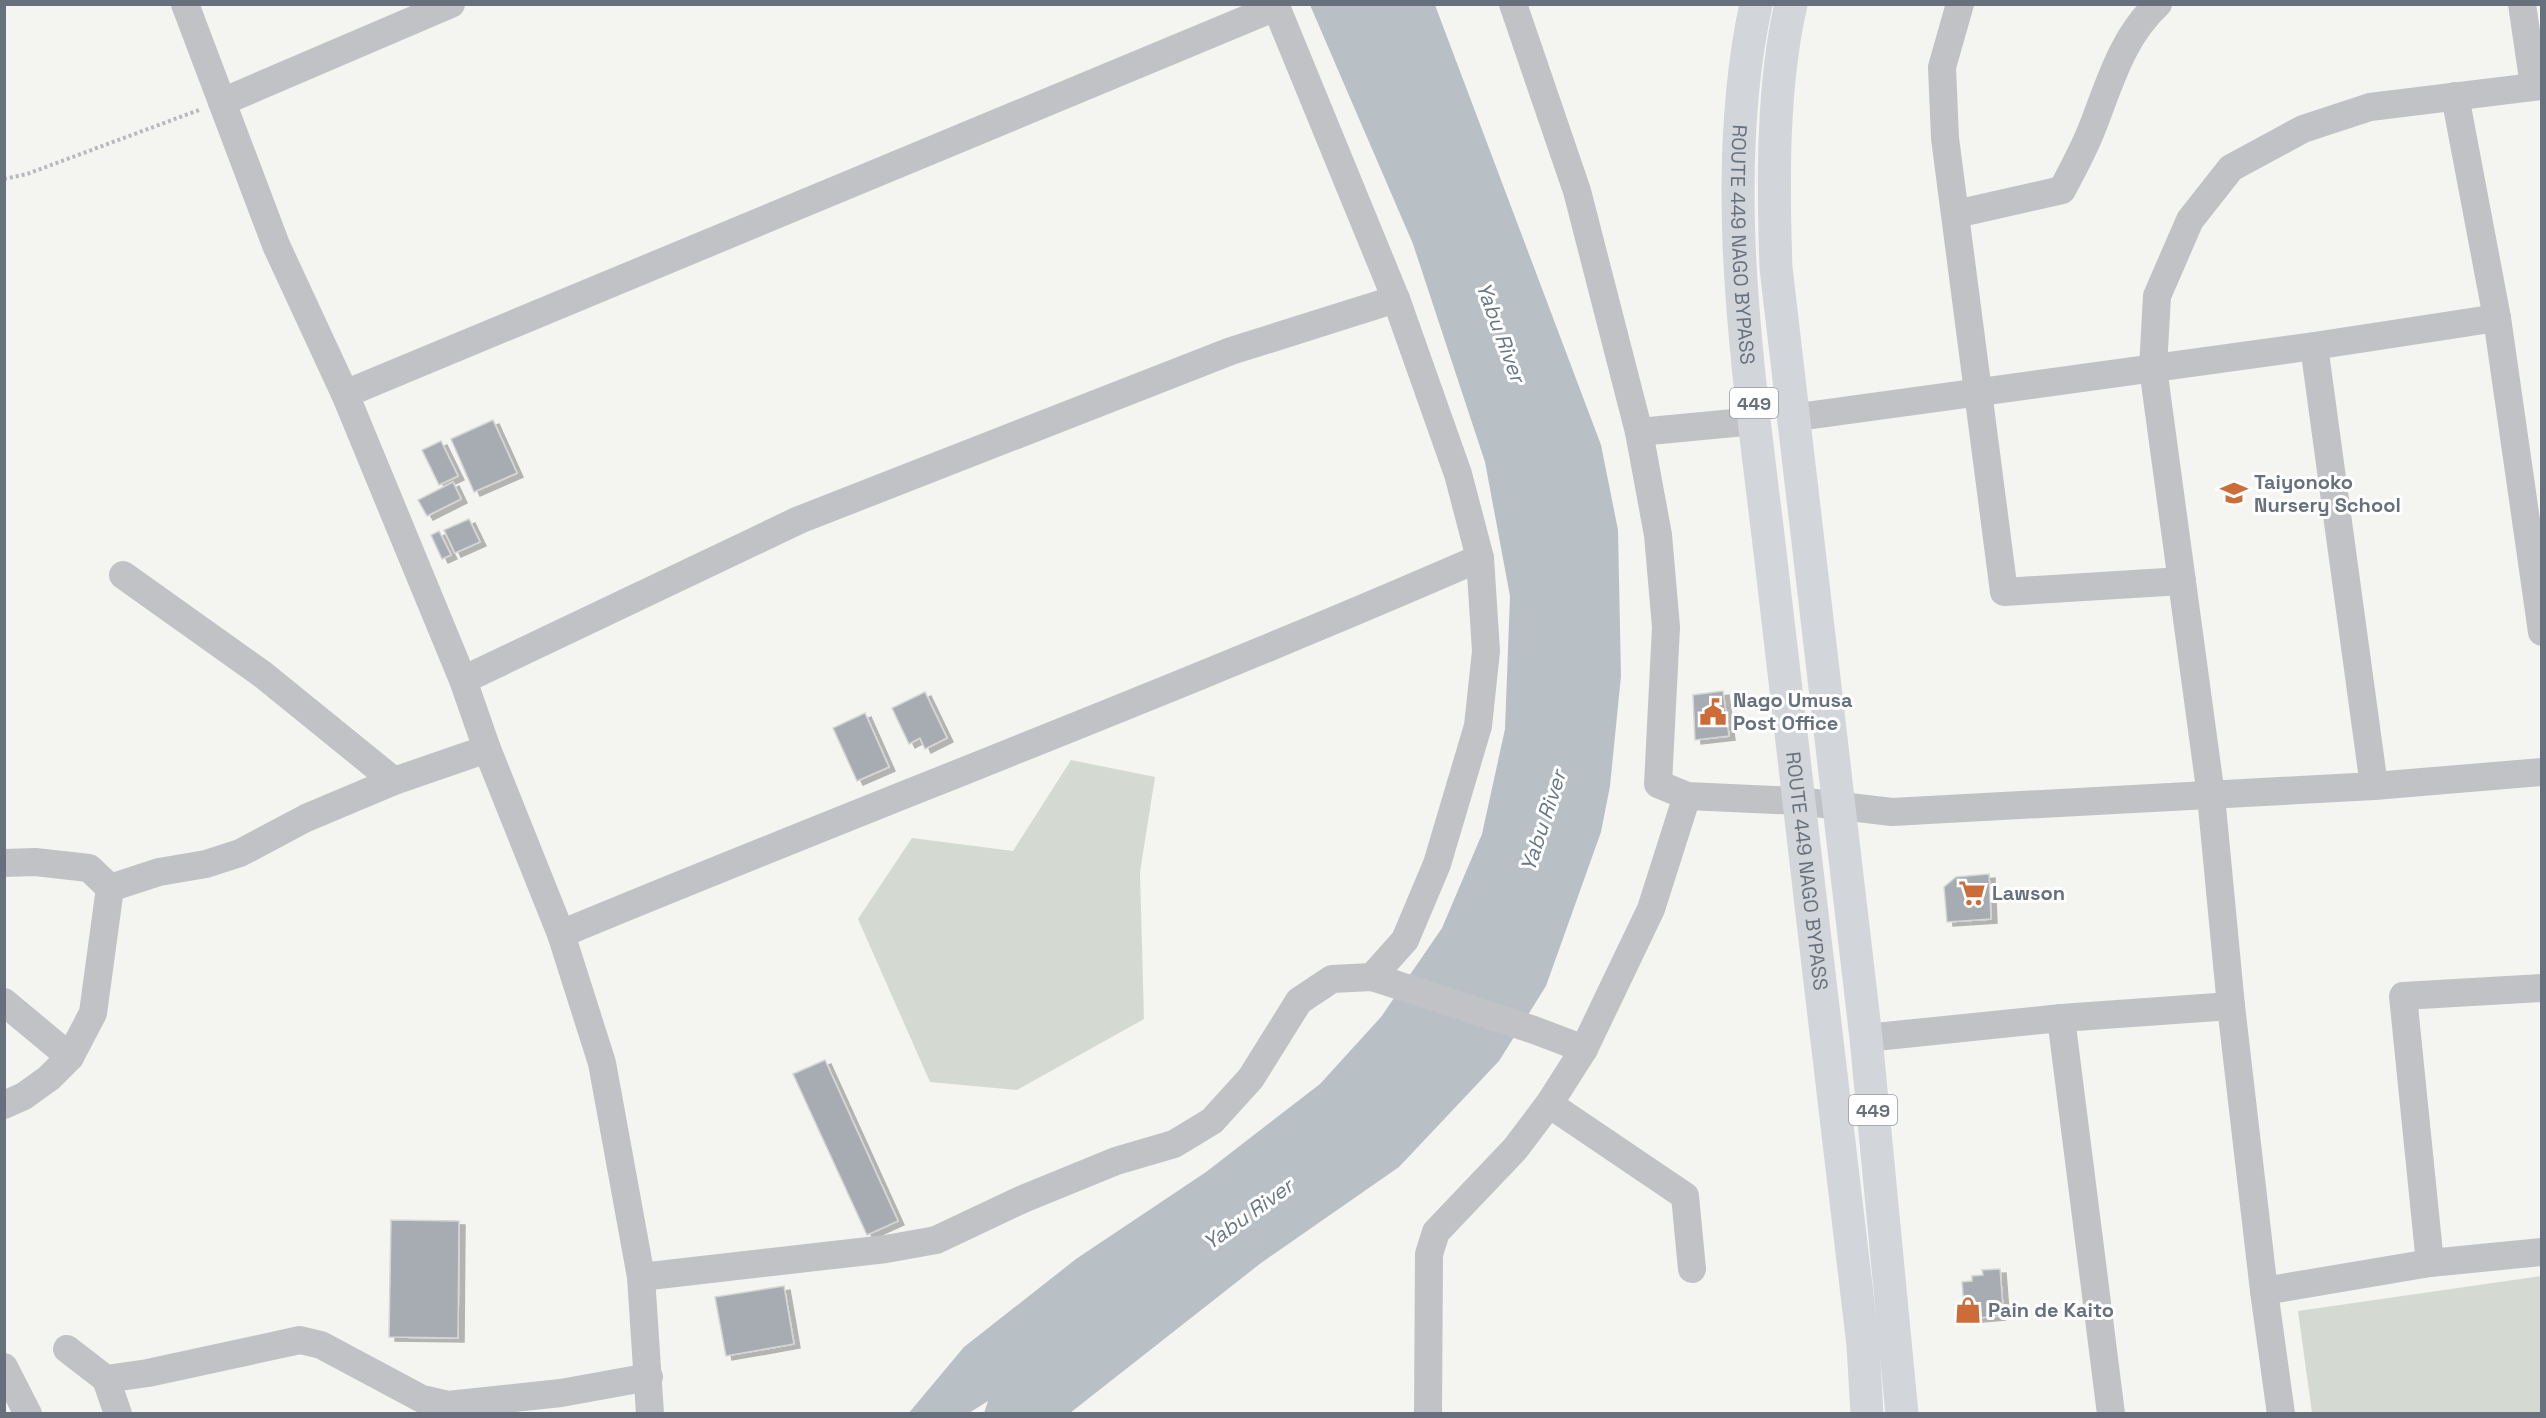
<svg xmlns="http://www.w3.org/2000/svg" width="2546" height="1418" font-family="'Space Grotesk',sans-serif">
  <defs>
    <filter id="shadow"><feDropShadow dx="6" dy="4" stdDeviation="0" flood-color="#0004"/></filter>
  </defs>
  <rect width="100%" height="100%" fill="#f4f4f1"/>
  <g fill="#d4dad2">
    <path d="M1071 760 1155 777 1140 872 1144 1019 1017 1090 930 1082 858 919 912 838 1013 851Z"/>
    <path d="M2541 1276V1413H2312L2298 1311Z"/>
  </g>
  <path fill="#b9c0c5" d="M1310 5H1435L1601 445 1618 530 1621 676 1610 786 1601 832 1546 986 1499 1061 1399 1167 1261 1263 1070 1413H984L988 1401 969 1413 908 1414 964 1347 1076 1259 1206 1172 1320 1084 1381 1017 1442 928 1482 834 1505 729 1510 596 1485 462 1413 244Z"/>
  <g fill="#a7acb2" stroke="#d5d5d3" stroke-width="1.5" filter="url(#shadow)">
    <path d="M493 420 517 473 474 492 451 439Z"/>
    <path d="M441 441 458 476 439 485 422 450Z"/>
    <path d="M453 482 461 499 427 516 418 500Z"/>
    <path d="M469 519 480 542 455 553 444 530Z"/>
    <path d="M439 531 451 555 442 559 431 535Z"/>
    <path d="M1723 691 1729 736 1695 740 1693 695Z"/>
    <path d="M925 692 947 738 925 749 920 738 909 744 892 708Z"/>
    <path d="M865 713 889 767 857 781 833 728Z"/>
    <path d="M1989 874 1991 919 1947 922 1944 887 1956 877Z"/>
    <path d="M825 1060 898 1221 867 1235 793 1074Z"/>
    <path d="M391 1220 459 1221 458 1338 389 1337Z"/>
    <path d="M2000 1269 2003 1308H1998L1999 1316 1965 1319 1962 1282 1972 1281V1276L1983 1275 1982 1270Z"/>
    <path d="M784 1286 794 1344 726 1356 715 1297Z"/>
  </g>
  <g fill="none" stroke-linecap="round" stroke-linejoin="round">
    <path stroke="#b7b9bc" stroke-width="4" stroke-dasharray="3 3" stroke-linecap="butt" d="M4 179 27 174 199 110"/>
    <g stroke="#c0c2c5" stroke-width="28">
      <path d="M185 4 276 245 345 394 463 680 487 749 561 934 602 1063 641 1277 650 1414"/>
      <path d="M1275 4 1396 299 1458 474 1480 558 1486 651 1478 726 1437 864 1405 940 1372 977"/>
      <path d="M1513 4 1577 191 1639 432 1658 535 1666 627 1658 784 1687 796 1798 801 1892 812 2374 786 2542 772"/>
      <path d="M1960 4 1942 67 1945 138 2004 592 2182 581"/>
      <path d="M2522 4 2534 86"/>
      <path d="M2455 96 2497 318 2542 632"/>
      <path d="M222 102 451 4"/>
      <path d="M1956 214 2062 190C2072 171 2083 151 2091 131 2109 86 2121 38 2158 4"/>
      <path d="M2314 346 2374 786"/>
      <path d="M345 394 1276 7"/>
      <path d="M1791 418 2314 346 2497 318"/>
      <path d="M1639 432 1755 421"/>
      <path d="M123 575 262 674 394 781"/>
      <path d="M463 680 799 520 1231 351 1396 299"/>
      <path d="M4 863 35 862 89 868 110 888"/>
      <path d="M110 888 159 872 206 864 240 853 306 818 394 781 487 749"/>
      <path d="M561 934C867 807 1177 690 1480 558"/>
      <path d="M4 1002 70 1057"/>
      <path d="M2061 1018 2111 1414"/>
      <path d="M1866 1038 2061 1018 2231 1006"/>
      <path d="M1549 1104 1685 1196 1692 1269"/>
      <path d="M4 1105 24 1096 49 1078 70 1057 93 1013 110 888"/>
      <path d="M2430 1263 2403 996 2542 988"/>
      <path d="M641 1277 886 1249 936 1240 1023 1199 1116 1161 1174 1144 1212 1121 1251 1078 1299 1001 1332 979 1372 977 1385 981 1534 1030 1584 1049"/>
      <path d="M2264 1291 2430 1263 2542 1252"/>
      <path d="M67 1349 106 1379 148 1373 300 1340 321 1345 422 1399 448 1405 561 1393 649 1377"/>
      <path d="M4 1367 28 1414"/>
      <path d="M106 1379 118 1414"/>
      <path d="M1428 1414 1429 1254 1436 1232 1515 1149 1549 1104 1584 1049 1651 909 1687 796"/>
      <path d="M2281 1414 2264 1291 2231 1006 2211 796 2153 368 2157 296 2190 220 2231 168 2303 129 2370 107 2542 86"/>
    </g>
    <g stroke="#d2d5d9" stroke-width="33">
      <path id="s1" d="M1756 4C1716 190 1752 391 1773 578 1802 834 1833 1089 1863 1345L1867 1414"/>
      <path d="M1791 4C1772 87 1773 183 1776 268L1866 1038 1902 1414"/>
    </g>
  </g>
  <defs>
    <symbol id="school-bare" viewBox="-9 -9 18 18"><path d="M0-5L7-2L0 1L-7-2ZM-4 1L0 2.5L4 1V4Q0 6-4 4Z" fill="#cc6c38" stroke="#fff" stroke-width="2.5" paint-order="stroke"/></symbol>
    <symbol id="civic-bare" viewBox="-9 -9 18 18"><path d="M-.6-6.5H3V-4.5H.6V-3L4-1V1h2V6H-6V1h2V-1L-.6-3ZM-1.2 2.5V6h2.4V2.5Z" fill="#cc6c38" stroke="#fff" stroke-width="2.5" paint-order="stroke"/></symbol>
    <symbol id="supermarket-bare" viewBox="-9 -9 18 18"><path d="M-6-5.5h2.5l.6 2H6L4.5 2H-2.5L-4.4-4H-6ZM-1.5 3.2a1.3 1.3 0 1 0 .1 0ZM3 3.2a1.3 1.3 0 1 0 .1 0Z" fill="#cc6c38" stroke="#fff" stroke-width="2.5" paint-order="stroke"/></symbol>
    <symbol id="shop-bare" viewBox="-9 -9 18 18"><path d="M-5-2.5h2.3a2.7 3.5 0 0 1 5.4 0H5L5.5 6h-11ZM-1.5-2.5h3a1.5 2.3 0 0 0-3 0Z" fill="#cc6c38" stroke="#fff" stroke-width="2.5" paint-order="stroke"/></symbol>
  </defs>
  <g fill-rule="evenodd">
    <use href="#school-bare" x="2215" y="474" width="38" height="38"/>
    <use href="#civic-bare" x="1694" y="693" width="38" height="38"/>
    <use href="#supermarket-bare" x="1953" y="874" width="38" height="38"/>
    <use href="#shop-bare" x="1949" y="1291" width="38" height="38"/>
  </g>
  <g text-anchor="middle" dominant-baseline="central" stroke-width="6" stroke-linejoin="round" paint-order="stroke">
    <g fill="#fff" stroke="#959ca5" stroke-width="1.5">
      <rect x="1730" y="388" width="48" height="30" rx="4.5"/>
      <rect x="1849" y="1095" width="48" height="30" rx="4.5"/>
    </g>
    <g font-size="18" font-weight="bold" fill="#67717e">
      <text x="1754" y="403">449</text>
      <text x="1873" y="1110">449</text>
    </g>
    <g font-size="20" fill="#67717e" stroke="#fff">
      <text stroke="none"><textPath href="#s1" startOffset="242">ROUTE 449 NAGO BYPASS</textPath></text>
      <text stroke="none"><textPath href="#s1" startOffset="872">ROUTE 449 NAGO BYPASS</textPath></text>
    </g>
    <g font-size="20" font-weight="bold" fill="#67717e" stroke="#fff" text-anchor="start">
      <text x="2254" y="482">Taiyonoko<tspan x="2254" dy="23">Nursery School</tspan></text>
      <text x="1733" y="700">Nago Umusa<tspan x="1733" dy="23">Post Office</tspan></text>
      <text x="1992" y="893">Lawson</text>
      <text x="1988" y="1310">Pain de Kaito</text>
    </g>
    <g font-size="21" font-style="italic" fill="#687882" stroke="#fff">
      <text transform="translate(1501 332) rotate(70)">Yabu River</text>
      <text transform="translate(1543 821) rotate(-72)">Yabu River</text>
      <text transform="translate(1248 1214) rotate(-36)">Yabu River</text>
    </g>
  </g>
  <rect width="2546" height="1418" fill="none" stroke="#67717e" stroke-width="12"/>
</svg>
